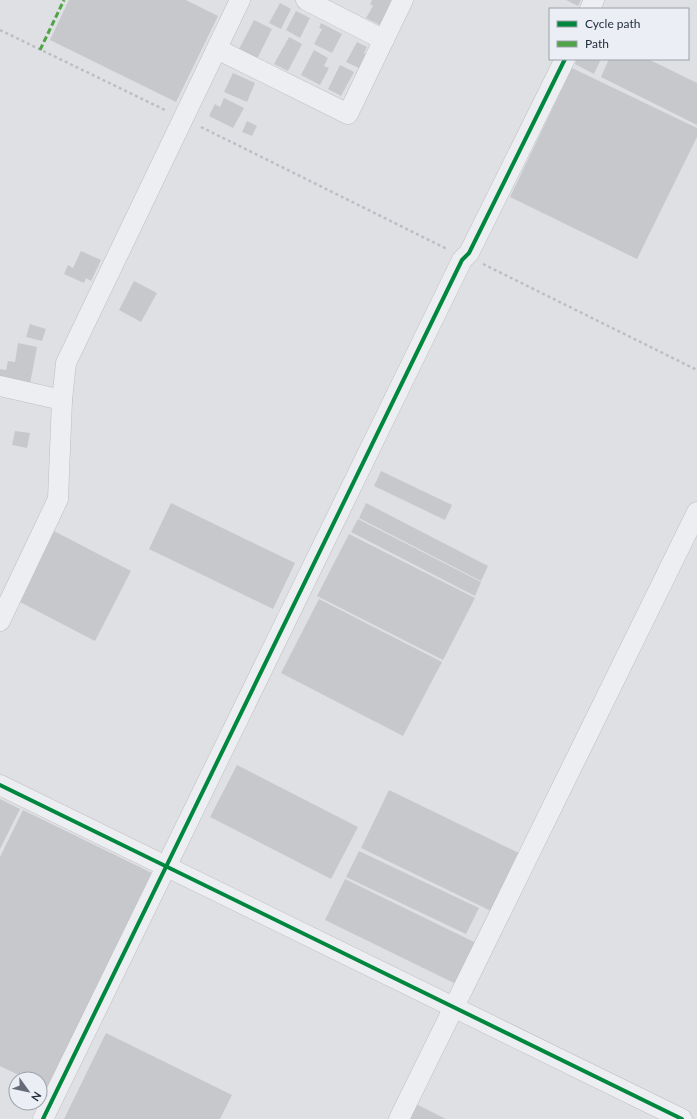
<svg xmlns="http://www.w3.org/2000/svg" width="697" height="1119" font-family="Lato,sans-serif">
  <rect width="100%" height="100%" fill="#dfe0e4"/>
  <g fill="#c7c8cc">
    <path d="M69 0H186L218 16 176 102 50 40Z"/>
    <path d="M372 0H393L382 26 366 18 373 6 370 4Z"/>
    <path d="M566 0H581L578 6Z"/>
    <path d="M280 3 291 9 281 29 269 23Z"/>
    <path d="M296 11 310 18 300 38 286 30Z"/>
    <path d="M254 20 272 29 257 59 239 49Z"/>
    <path d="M321 23 342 34 332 53 314 44 322 29 319 28Z"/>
    <path d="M289 37 302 44 288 71 274 64Z"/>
    <path d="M357 42 367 47 364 53 368 55 361 69 346 62Z"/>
    <path d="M314 50 328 58 324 66 329 68 320 85 301 75Z"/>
    <path d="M577 59H601L594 74 575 64Z"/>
    <path d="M609 59H648L697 83V125L601 77Z"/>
    <path d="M340 65 354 72 341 96 328 89Z"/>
    <path d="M572 68 697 128V137L637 259 510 197Z"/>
    <path d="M233 73 255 83 247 102 224 92Z"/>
    <path d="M224 98 244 108 233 128 209 116 215 104 220 107Z"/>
    <path d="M247 121 257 126 252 136 242 132Z"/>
    <path d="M81 251 101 260 91 281 86 278 84 283 64 274 68 265 73 268Z"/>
    <path d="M134 281 157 293 141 322 119 310Z"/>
    <path d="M30 324 46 329 42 341 26 337Z"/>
    <path d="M18 343 37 347 30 384 0 378V369L6 370 8 361 15 362Z"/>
    <path d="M15 431 30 433 27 448 12 445Z"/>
    <path d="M381 471 452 505 445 520 374 486Z"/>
    <path d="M171 503 295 563 273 609 149 549Z"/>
    <path d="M366 503 488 566 481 581 359 518Z"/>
    <path d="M358 519 481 582 475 596 351 532Z"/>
    <path d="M54 531 131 571 95 641 18 601Z"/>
    <path d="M349 534 475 598 443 660 317 596Z"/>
    <path d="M319 599 442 662 403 736 281 673Z"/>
    <path d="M237 765 358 827 331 879 210 817Z"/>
    <path d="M389 790 519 853 491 911 361 848Z"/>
    <path d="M0 799 20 809 0 849Z"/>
    <path d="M23 810 154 874 49 1089 40 1085V1079H27L0 1066V857Z"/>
    <path d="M359 851 479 908 466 934 346 877Z"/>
    <path d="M345 879 476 943 456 984 325 920Z"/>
    <path d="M106 1033 232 1095 220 1119H64Z"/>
    <path d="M416 1104 446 1119H409Z"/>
  </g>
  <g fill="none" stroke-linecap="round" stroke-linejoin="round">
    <defs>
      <g id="minor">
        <path d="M306 0 384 40"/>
        <path d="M590 9 594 0"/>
        <path d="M217 49 348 114 403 0"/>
        <path d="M0 386 62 400"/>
        <path d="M0 621 58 499 62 400 66 363 240 0"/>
        <path d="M0 785 682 1119"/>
        <path d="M43 1119 462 260 469 253 565 59"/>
        <path d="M399 1119 697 512"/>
      </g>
    </defs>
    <use href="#minor" stroke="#bdbec2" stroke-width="21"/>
    <g stroke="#bdbec4" stroke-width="2.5" stroke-dasharray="3 3" stroke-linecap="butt">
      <path d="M0 30 167 111"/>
      <path d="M201 127 447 249"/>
      <path d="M483 264 697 370"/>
    </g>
    <use href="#minor" stroke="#edeef1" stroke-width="20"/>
    <path stroke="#50a446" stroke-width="3" stroke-dasharray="6 3" stroke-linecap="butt" d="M40 50 64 0"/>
    <defs>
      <g id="cycleway">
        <path d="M0 785 682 1119"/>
        <path d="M43 1119 462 260 469 253 565 59"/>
      </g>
    </defs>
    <use href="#cycleway" stroke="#ebeef5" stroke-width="6"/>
    <use href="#cycleway" stroke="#00873e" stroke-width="4"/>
  </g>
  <rect x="549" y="8" width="140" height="52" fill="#ebeef5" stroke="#9ca1ab"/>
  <rect x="557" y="21" width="20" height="6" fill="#00873e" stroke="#9ca1ab"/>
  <text x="585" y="28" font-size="12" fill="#252d3d">Cycle path</text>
  <rect x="557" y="41" width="20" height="6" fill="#50a446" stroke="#9ca1ab"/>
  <text x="585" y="48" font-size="12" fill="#252d3d">Path</text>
  <g transform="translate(28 1091) rotate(123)"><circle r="19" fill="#ebeef5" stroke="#9ca1ab"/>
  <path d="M0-3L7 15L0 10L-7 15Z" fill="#666c77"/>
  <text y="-6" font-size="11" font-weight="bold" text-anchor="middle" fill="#252d3d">N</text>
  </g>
</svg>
